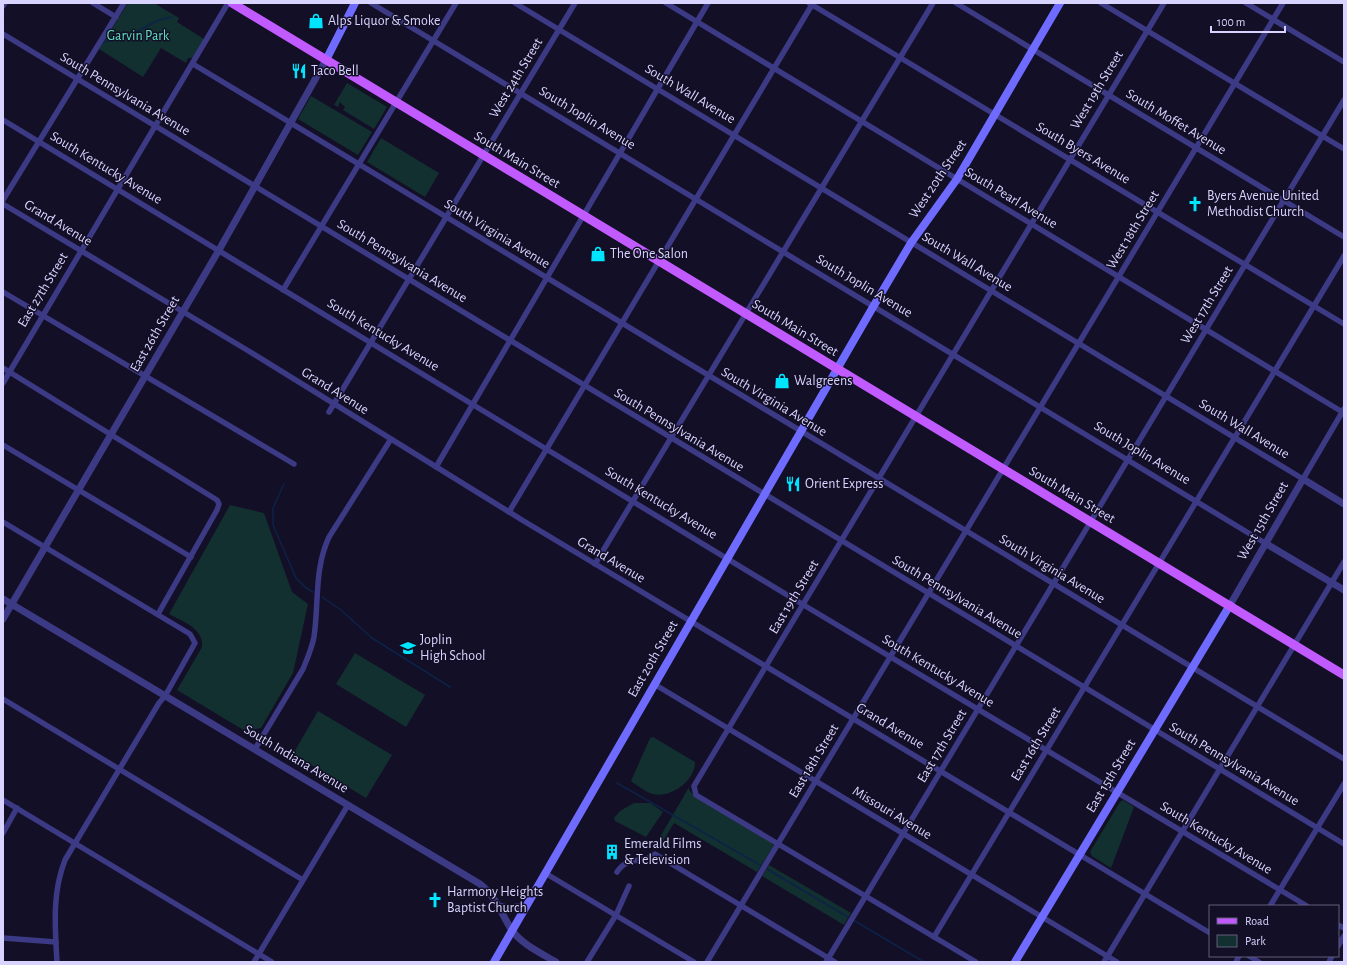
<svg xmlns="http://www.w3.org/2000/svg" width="1347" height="965" font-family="'Alegreya Sans',sans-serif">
  <rect width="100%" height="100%" fill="#130f26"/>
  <g fill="#12302f">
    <path d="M128 3H154L179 18 177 22 204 39 193 58H188L186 63 161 48 143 77 99 49Z"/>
    <path d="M347 83 387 107 374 129 343 110 345 107 340 102 338 107 334 105Z"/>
    <path d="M311 96 372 132 358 155 298 119Z"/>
    <path d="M381 138 439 173 425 197 367 162Z"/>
    <path d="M230 505 264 513 292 592 308 604 293 673 261 728 245 731 177 690 202 647C204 628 183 622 169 614Z"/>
    <path d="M355 653 425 695 406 727 336 684Z"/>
    <path d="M318 711 392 755 366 798 293 754Z"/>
    <path d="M653 737 695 762C696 780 670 799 653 794 645 792 637 785 631 781L650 738Z"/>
    <path d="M689 787V790L695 796 773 844V847L757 872 674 823 660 846 656 844Z"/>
    <path d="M1123 800 1134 807 1111 868 1092 856 1090 852 1120 802Z"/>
    <path d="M634 803H650L663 812 646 837 615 821 614 818 620 811Z"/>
    <path d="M769 865 851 913 844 925 762 876Z"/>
  </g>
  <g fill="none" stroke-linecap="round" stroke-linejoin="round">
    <g stroke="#0c2248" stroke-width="1.5">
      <path d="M104 42 124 38 159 20 172 17"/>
      <path d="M284 484 273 508V525L296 578 305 587 313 592"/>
      <path d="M322 597 341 610 372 638 450 687"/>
      <path d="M617 783 760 865"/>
      <path d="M767 869 848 917"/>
      <path d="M855 921 924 962"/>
    </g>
    <g stroke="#3d3a85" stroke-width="5.5">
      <path d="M93 3 116 17"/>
      <path d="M371 3 1265 543"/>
      <path d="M515 3 1303 479 1344 409"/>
      <path d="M666 3 1344 413"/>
      <path d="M809 3 1344 324"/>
      <path d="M956 3 1344 237"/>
      <path d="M1101 3 1344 149"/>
      <path d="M1246 3 1344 62"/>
      <path d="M3 6 5 3"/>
      <path d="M3 34 1344 844"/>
      <path d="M193 64 1344 759"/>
      <path d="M3 120 807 607 1307 906"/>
      <path d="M3 200 124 3"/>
      <path d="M3 204 247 350 522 520 1210 933"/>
      <path d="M283 290 456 3"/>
      <path d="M3 292 294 464"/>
      <path d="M3 368 217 500 219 504 217 510 158 614"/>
      <path d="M3 383 228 3"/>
      <path d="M329 412 575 3"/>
      <path d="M3 445 191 557"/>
      <path d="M436 467 708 3"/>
      <path d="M509 512 813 3"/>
      <path d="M3 522 190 634 195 643 165 696 159 703 65 860C52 893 55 927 57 962"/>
      <path d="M595 564 933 3"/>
      <path d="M654 684 1117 962"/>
      <path d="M3 699 303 880"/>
      <path d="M255 749 303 669C307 659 312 648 314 637 319 603 314 569 329 537L391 439"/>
      <path d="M3 800 272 962"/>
      <path d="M3 833 17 808"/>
      <path d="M617 872C629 854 643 865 655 854L835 962"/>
      <path d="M545 873 694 962"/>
      <path d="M1270 906 1344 784"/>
      <path d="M1338 925 1344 928"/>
      <path d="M934 937 1344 256"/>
      <path d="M3 938 56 942"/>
      <path d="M1338 946 1344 936"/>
      <path d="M1249 956 1259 962"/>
      <path d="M254 962 348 805"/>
      <path d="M587 962 616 915 629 886"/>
      <path d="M707 962 1283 3"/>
      <path d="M826 962 1344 100"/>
      <path d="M976 962 696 795 694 786 1164 3"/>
      <path d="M1104 962 1344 562"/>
      <path d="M1236 962 1239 956"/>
      <path d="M1329 962 1332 956"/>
    </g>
    <g stroke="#3d3a85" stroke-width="7">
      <path d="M1265 543 1344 590"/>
      <path d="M3 599 480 884C496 896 501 913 511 929 521 944 541 953 556 962"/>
      <path d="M1230 605 1303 479 1344 504"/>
      <path d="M3 619 219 250 326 60"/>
      <path d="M499 906 508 908 526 906"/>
    </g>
    <g stroke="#6f6bff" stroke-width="8">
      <path d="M326 60 355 3"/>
      <path d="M494 962 873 307 911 243 957 179 1060 3"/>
      <path d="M1015 962 1230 605"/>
    </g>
    <path stroke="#c25bff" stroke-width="9" d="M232 3C603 227 973 452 1344 675"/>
  </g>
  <defs>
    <symbol id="shop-bare" viewBox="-9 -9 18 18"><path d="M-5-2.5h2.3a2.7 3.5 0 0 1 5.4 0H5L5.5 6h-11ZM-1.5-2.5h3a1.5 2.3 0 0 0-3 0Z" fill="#00e5ff" stroke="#130f26" stroke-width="2.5" paint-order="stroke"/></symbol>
    <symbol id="restaurant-bare" viewBox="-9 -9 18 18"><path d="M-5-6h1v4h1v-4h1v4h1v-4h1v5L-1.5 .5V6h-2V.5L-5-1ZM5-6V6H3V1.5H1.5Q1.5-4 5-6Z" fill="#00e5ff" stroke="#130f26" stroke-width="2.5" paint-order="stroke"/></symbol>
    <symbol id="church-bare" viewBox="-9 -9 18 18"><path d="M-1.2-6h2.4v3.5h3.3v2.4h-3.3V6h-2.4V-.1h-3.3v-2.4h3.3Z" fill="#00e5ff" stroke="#130f26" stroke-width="2.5" paint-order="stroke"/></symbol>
    <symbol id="school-bare" viewBox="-9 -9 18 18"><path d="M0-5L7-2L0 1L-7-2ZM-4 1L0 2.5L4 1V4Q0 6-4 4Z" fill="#00e5ff" stroke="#130f26" stroke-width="2.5" paint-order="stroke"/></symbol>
    <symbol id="building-bare" viewBox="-9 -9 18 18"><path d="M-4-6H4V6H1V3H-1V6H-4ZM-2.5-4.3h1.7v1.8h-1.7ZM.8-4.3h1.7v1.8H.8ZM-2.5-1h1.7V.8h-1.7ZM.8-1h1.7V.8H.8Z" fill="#00e5ff" stroke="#130f26" stroke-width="2.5" paint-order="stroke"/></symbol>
  </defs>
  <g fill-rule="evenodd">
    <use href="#shop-bare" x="305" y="10" width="22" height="22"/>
    <use href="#restaurant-bare" x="288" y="60" width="22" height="22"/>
    <use href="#church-bare" x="1184" y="193" width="22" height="22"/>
    <use href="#shop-bare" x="587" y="243" width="22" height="22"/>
    <use href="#shop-bare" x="771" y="370" width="22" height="22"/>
    <use href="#restaurant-bare" x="782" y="473" width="22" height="22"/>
    <use href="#school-bare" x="397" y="637" width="22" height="22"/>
    <use href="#building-bare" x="601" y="841" width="22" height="22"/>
    <use href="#church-bare" x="424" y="889" width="22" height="22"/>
  </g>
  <g text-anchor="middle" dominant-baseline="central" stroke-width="3" stroke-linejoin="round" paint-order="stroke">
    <g font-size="14" fill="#d9d4ff" stroke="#130f26" text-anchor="start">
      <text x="328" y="21">Alps Liquor &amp; Smoke</text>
      <text x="311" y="71">Taco Bell</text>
      <text x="1207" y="196">Byers Avenue United<tspan x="1207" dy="16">Methodist Church</tspan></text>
      <text x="610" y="254">The One Salon</text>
      <text x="794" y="381">Walgreens</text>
      <text x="805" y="484">Orient Express</text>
      <text x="420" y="640">Joplin<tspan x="420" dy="16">High School</tspan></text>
      <text x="624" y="844">Emerald Films<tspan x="624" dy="16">&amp; Television</tspan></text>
      <text x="447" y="892">Harmony Heights<tspan x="447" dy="16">Baptist Church</tspan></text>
    </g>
    <g font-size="14" fill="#5fe0c0" stroke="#130f26">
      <text x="138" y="36">Garvin Park</text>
    </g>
    <g font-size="14" fill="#d9d4ff" stroke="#130f26">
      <text transform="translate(516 78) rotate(-59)">West 24th Street</text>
      <text transform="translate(1097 90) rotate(-59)">West 19th Street</text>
      <text transform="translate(125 94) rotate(31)">South Pennsylvania Avenue</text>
      <text transform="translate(690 94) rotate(31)">South Wall Avenue</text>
      <text transform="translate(587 118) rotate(31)">South Joplin Avenue</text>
      <text transform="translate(1176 122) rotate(31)">South Moffet Avenue</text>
      <text transform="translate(1083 153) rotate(31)">South Byers Avenue</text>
      <text transform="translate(517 160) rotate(31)">South Main Street</text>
      <text transform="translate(106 168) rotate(31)">South Kentucky Avenue</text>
      <text transform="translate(938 179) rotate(-56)">West 20th Street</text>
      <text transform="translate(1011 198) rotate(31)">South Pearl Avenue</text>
      <text transform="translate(58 223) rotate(31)">Grand Avenue</text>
      <text transform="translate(1133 230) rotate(-59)">West 18th Street</text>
      <text transform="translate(497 234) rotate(31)">South Virginia Avenue</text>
      <text transform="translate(402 261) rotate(31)">South Pennsylvania Avenue</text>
      <text transform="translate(967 262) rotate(31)">South Wall Avenue</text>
      <text transform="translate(864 286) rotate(31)">South Joplin Avenue</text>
      <text transform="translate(43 290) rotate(-59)">East 27th Street</text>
      <text transform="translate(1207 305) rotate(-59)">West 17th Street</text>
      <text transform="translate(795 328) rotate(31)">South Main Street</text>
      <text transform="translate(155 334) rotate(-60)">East 26th Street</text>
      <text transform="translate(383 335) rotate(31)">South Kentucky Avenue</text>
      <text transform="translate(335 391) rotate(32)">Grand Avenue</text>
      <text transform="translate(774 402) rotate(31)">South Virginia Avenue</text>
      <text transform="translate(1244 429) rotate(31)">South Wall Avenue</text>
      <text transform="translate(679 430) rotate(31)">South Pennsylvania Avenue</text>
      <text transform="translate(1142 453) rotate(31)">South Joplin Avenue</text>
      <text transform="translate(1072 495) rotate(31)">South Main Street</text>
      <text transform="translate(661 503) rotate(31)">South Kentucky Avenue</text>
      <text transform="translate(1263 521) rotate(-60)">West 15th Street</text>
      <text transform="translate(611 560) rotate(31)">Grand Avenue</text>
      <text transform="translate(1052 569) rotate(31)">South Virginia Avenue</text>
      <text transform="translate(794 597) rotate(-59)">East 19th Street</text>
      <text transform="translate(957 597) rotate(31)">South Pennsylvania Avenue</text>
      <text transform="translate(653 659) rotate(-60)">East 20th Street</text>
      <text transform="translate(938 671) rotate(31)">South Kentucky Avenue</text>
      <text transform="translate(890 726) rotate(31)">Grand Avenue</text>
      <text transform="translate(1036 744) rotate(-59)">East 16th Street</text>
      <text transform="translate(942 746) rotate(-59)">East 17th Street</text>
      <text transform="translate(296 759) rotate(31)">South Indiana Avenue</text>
      <text transform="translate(814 761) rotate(-59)">East 18th Street</text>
      <text transform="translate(1234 764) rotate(31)">South Pennsylvania Avenue</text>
      <text transform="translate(1111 776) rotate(-59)">East 15th Street</text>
      <text transform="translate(892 813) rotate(31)">Missouri Avenue</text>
      <text transform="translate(1216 838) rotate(31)">South Kentucky Avenue</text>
    </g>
  </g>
  <rect width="1347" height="965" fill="none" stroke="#d9d4ff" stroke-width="8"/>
  <rect x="1209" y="905" width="130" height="52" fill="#130f26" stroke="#625e7d"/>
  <rect x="1217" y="918" width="20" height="6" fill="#c25bff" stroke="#625e7d"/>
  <text x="1245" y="925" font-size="12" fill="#d9d4ff">Road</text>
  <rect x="1217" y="935" width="20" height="12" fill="#12302f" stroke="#625e7d"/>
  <text x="1245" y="945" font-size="12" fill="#d9d4ff">Park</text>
  <path d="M1211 26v6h74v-6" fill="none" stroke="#d9d4ff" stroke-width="2"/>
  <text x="1217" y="26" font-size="12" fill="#d9d4ff" stroke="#130f26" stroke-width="3" paint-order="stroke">100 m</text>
</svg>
